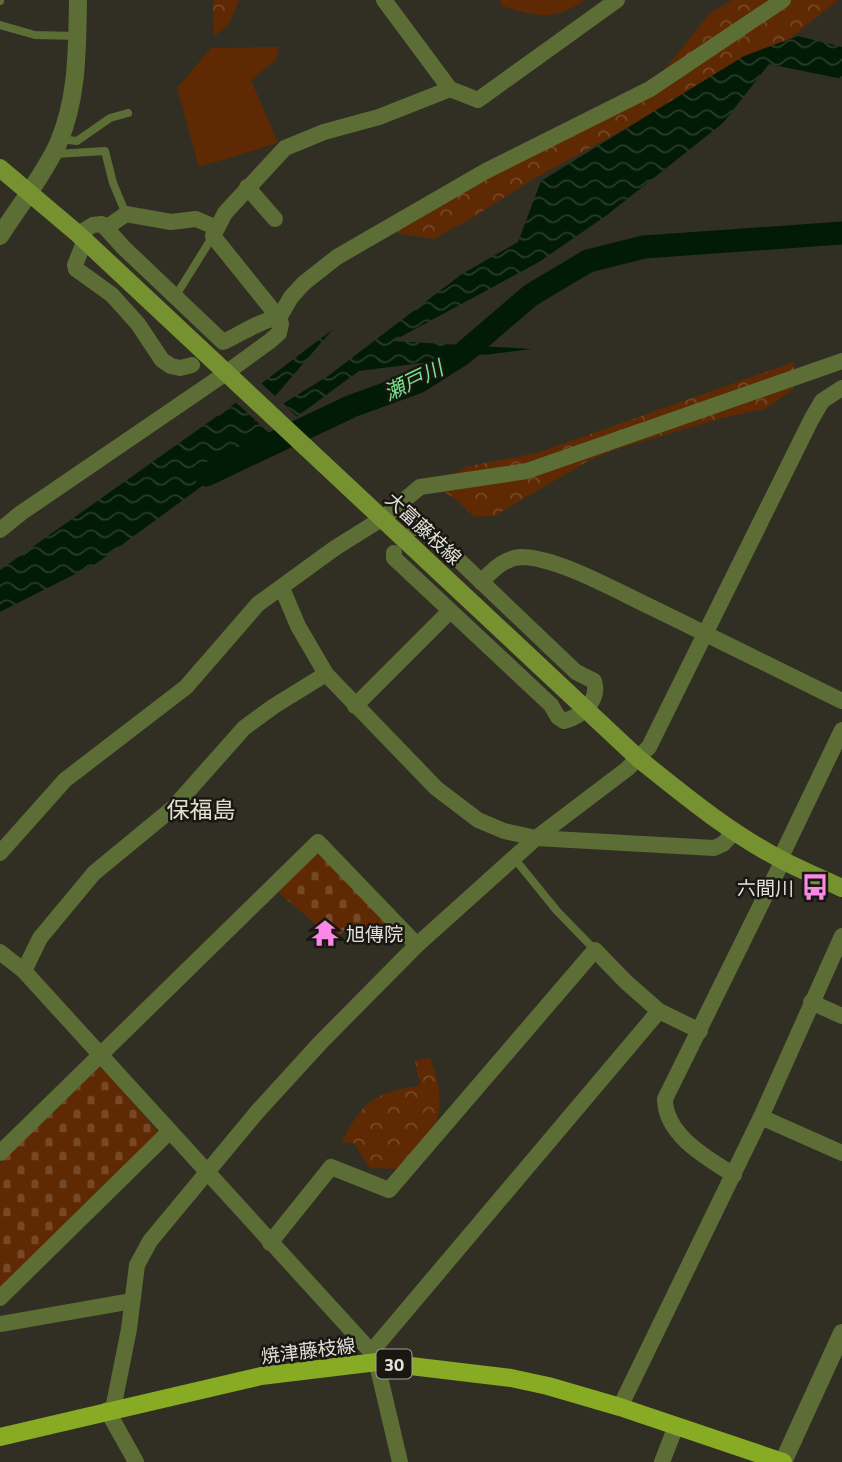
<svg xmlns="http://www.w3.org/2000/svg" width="842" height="1462" font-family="'Titillium Web','Noto Sans JP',sans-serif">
  <defs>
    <pattern id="forest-crowns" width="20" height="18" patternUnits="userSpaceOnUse" patternTransform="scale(1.75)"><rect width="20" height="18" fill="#5f2903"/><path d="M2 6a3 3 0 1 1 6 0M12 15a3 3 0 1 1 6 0" fill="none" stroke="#764827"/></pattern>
    <pattern id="cemetery-stones" width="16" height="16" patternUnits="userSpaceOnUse" patternTransform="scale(1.75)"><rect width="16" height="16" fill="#5f2903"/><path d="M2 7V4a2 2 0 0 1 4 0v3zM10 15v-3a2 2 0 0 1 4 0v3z" fill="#764827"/></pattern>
    <pattern id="water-waves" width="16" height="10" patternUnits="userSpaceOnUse" patternTransform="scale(1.75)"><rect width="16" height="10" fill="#021b07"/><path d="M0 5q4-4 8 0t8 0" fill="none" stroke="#273c2a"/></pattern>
  </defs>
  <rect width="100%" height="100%" fill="#312f23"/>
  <g fill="#5f2903">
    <path d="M500 0H585C554 22 536 16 502 6Z"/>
    <path d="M279 47 276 60 251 80 278 143 199 167 177 88 211 48Z"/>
  </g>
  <g fill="url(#forest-crowns)">
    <path d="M213 0H239L229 24 214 36Z"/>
    <path d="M732 0H838L788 40 535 178 467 221 433 239 397 233V227L658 78 710 13Z"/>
    <path d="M794 362V389L765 409 722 418 617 449 588 461 494 516 475 517 454 498 436 487 465 467 537 453Z"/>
    <path d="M430 1058C438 1078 445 1106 434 1127 426 1142 409 1156 398 1169L370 1168 354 1143 342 1142C365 1098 372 1095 420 1085L415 1061Z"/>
  </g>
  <g fill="url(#cemetery-stones)">
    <path d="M319 849 391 924 369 946 347 929 333 939 278 892Z"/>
    <path d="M101 1066 158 1132 0 1291V1163Z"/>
  </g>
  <path fill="url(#water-waves)" d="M798 36 842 47V79L769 64 723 123 607 215 539 262 393 341 532 349 359 371 97 563 0 612V570L230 407 332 330 253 422 328 376 462 274 518 242 541 181 744 56Z"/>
  <path fill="#312f23" d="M259 381 277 398 268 409 281 401 299 419 274 437 233 400Z"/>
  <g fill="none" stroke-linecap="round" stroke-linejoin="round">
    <path stroke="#021b07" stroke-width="23" d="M206 475 352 406 418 382 462 354 531 295 588 261 644 247 842 233"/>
    <g stroke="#5c6e35" stroke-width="8">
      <path d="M0 1V0"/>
      <path d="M0 25 35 35 77 36"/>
      <path d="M59 139 77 141 110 118 128 113"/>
      <path d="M55 154 105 151 113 183 126 214"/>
      <path d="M175 297 213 236"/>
      <path d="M514 858 557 911 595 950"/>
    </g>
    <g stroke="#5c6e35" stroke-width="16">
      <path d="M384 0 450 89 478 100 617 0"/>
      <path d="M450 89 379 117 324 132 285 148 225 213 213 236 279 318 291 297 304 283 337 257 486 171 650 89 783 0"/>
      <path d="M247 187 275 219"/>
      <path d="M106 228 126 214 171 222 196 219 217 228"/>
      <path d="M85 240 75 265 76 269 112 295 138 324 162 360 171 366 180 368 192 365"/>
      <path d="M0 530 21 513 226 373 270 341 279 333 281 324 279 318C264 318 239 335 223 342L124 248 102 224 93 225 78 234"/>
      <path d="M394 553V558L551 705 558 717 564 721C582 716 600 701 594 681L576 672 427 530 420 527 415 528"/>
      <path d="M481 582C493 570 504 558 521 557 558 557 620 593 655 609 717 640 780 670 842 701"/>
      <path d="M282 588 298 626 326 674 436 788 478 820 504 831 536 838 714 848 723 844 735 831"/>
      <path d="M355 706 450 611"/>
      <path d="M0 853 65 780 186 687 258 604 335 548 383 518 420 487 527 471 842 361"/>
      <path d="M780 859 842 730"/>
      <path d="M0 952 24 971 375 1356 400 1462"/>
      <path d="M24 971 40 938 94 873 173 808 244 728 274 706 326 674"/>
      <path d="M811 1002 842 1016"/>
      <path d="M761 1117 842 1153"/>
      <path d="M0 1153 318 842 417 945"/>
      <path d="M734 1175C707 1158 665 1135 665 1099L783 860"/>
      <path d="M270 1243 331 1167 389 1190 595 950 626 982 659 1011 700 1031"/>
      <path d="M0 1298 169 1132"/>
      <path d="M0 1324 132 1301"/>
      <path d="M371 1352 659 1011"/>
      <path d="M620 1407 761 1117 842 936"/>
      <path d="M113 1409 129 1329 137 1265 150 1241 257 1112 321 1042 417 945 536 838 627 769 649 747 811 420 822 401 842 388"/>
      <path d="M107 1410 136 1462"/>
      <path d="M662 1462 676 1426"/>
    </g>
    <g stroke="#5c6e35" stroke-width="18">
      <path d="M0 236C19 206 43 176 58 144 78 98 77 49 78 0"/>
      <path d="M783 1462 842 1333"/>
    </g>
    <path stroke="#759130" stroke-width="18" d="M0 168 78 234 639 759C685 796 731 834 784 861 803 871 823 879 842 888"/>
    <path stroke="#88ab24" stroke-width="18" d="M0 1437 261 1376 377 1362 511 1378 548 1386 620 1407 783 1462"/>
  </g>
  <defs>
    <symbol id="bus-bare" viewBox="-9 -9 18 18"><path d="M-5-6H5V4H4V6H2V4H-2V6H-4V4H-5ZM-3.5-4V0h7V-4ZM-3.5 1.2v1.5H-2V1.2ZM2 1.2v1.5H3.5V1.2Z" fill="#fb87e6" stroke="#181711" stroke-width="2.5" paint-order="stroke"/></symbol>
    <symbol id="temple-bare" viewBox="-9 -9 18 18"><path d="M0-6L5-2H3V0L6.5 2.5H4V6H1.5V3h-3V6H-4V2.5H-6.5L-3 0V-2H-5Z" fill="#fb87e6" stroke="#181711" stroke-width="2.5" paint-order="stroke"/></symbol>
  </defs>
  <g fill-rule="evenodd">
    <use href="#bus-bare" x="796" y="868" width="38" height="38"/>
    <use href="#temple-bare" x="306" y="914" width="38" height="38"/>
  </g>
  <g text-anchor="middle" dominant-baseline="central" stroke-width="5" stroke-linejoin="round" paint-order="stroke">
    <rect fill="#181711" stroke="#a5a49c" stroke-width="2" x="376.5" y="1349.5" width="35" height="29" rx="5"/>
    <g font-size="18" font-weight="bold" fill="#e2e0d8">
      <text x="394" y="1364">30</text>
    </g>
    <g font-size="19" fill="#e2e0d8" stroke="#181711">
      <text transform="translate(424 528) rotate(43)">大富藤枝線</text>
      <text transform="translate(308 1350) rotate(-7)">焼津藤枝線</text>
    </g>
    <g font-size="19" fill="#e2e0d8" stroke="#181711" text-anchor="end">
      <text x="794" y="887">六間川</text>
      <text x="346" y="933" text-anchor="start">旭傳院</text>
    </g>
    <g font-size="21" font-style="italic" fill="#76e28c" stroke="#181711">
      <text transform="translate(413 380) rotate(-26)">瀬戸川</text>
    </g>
    <g font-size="23" fill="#e2dfcf" stroke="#181711">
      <text x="201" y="809">保福島</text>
    </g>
  </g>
</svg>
